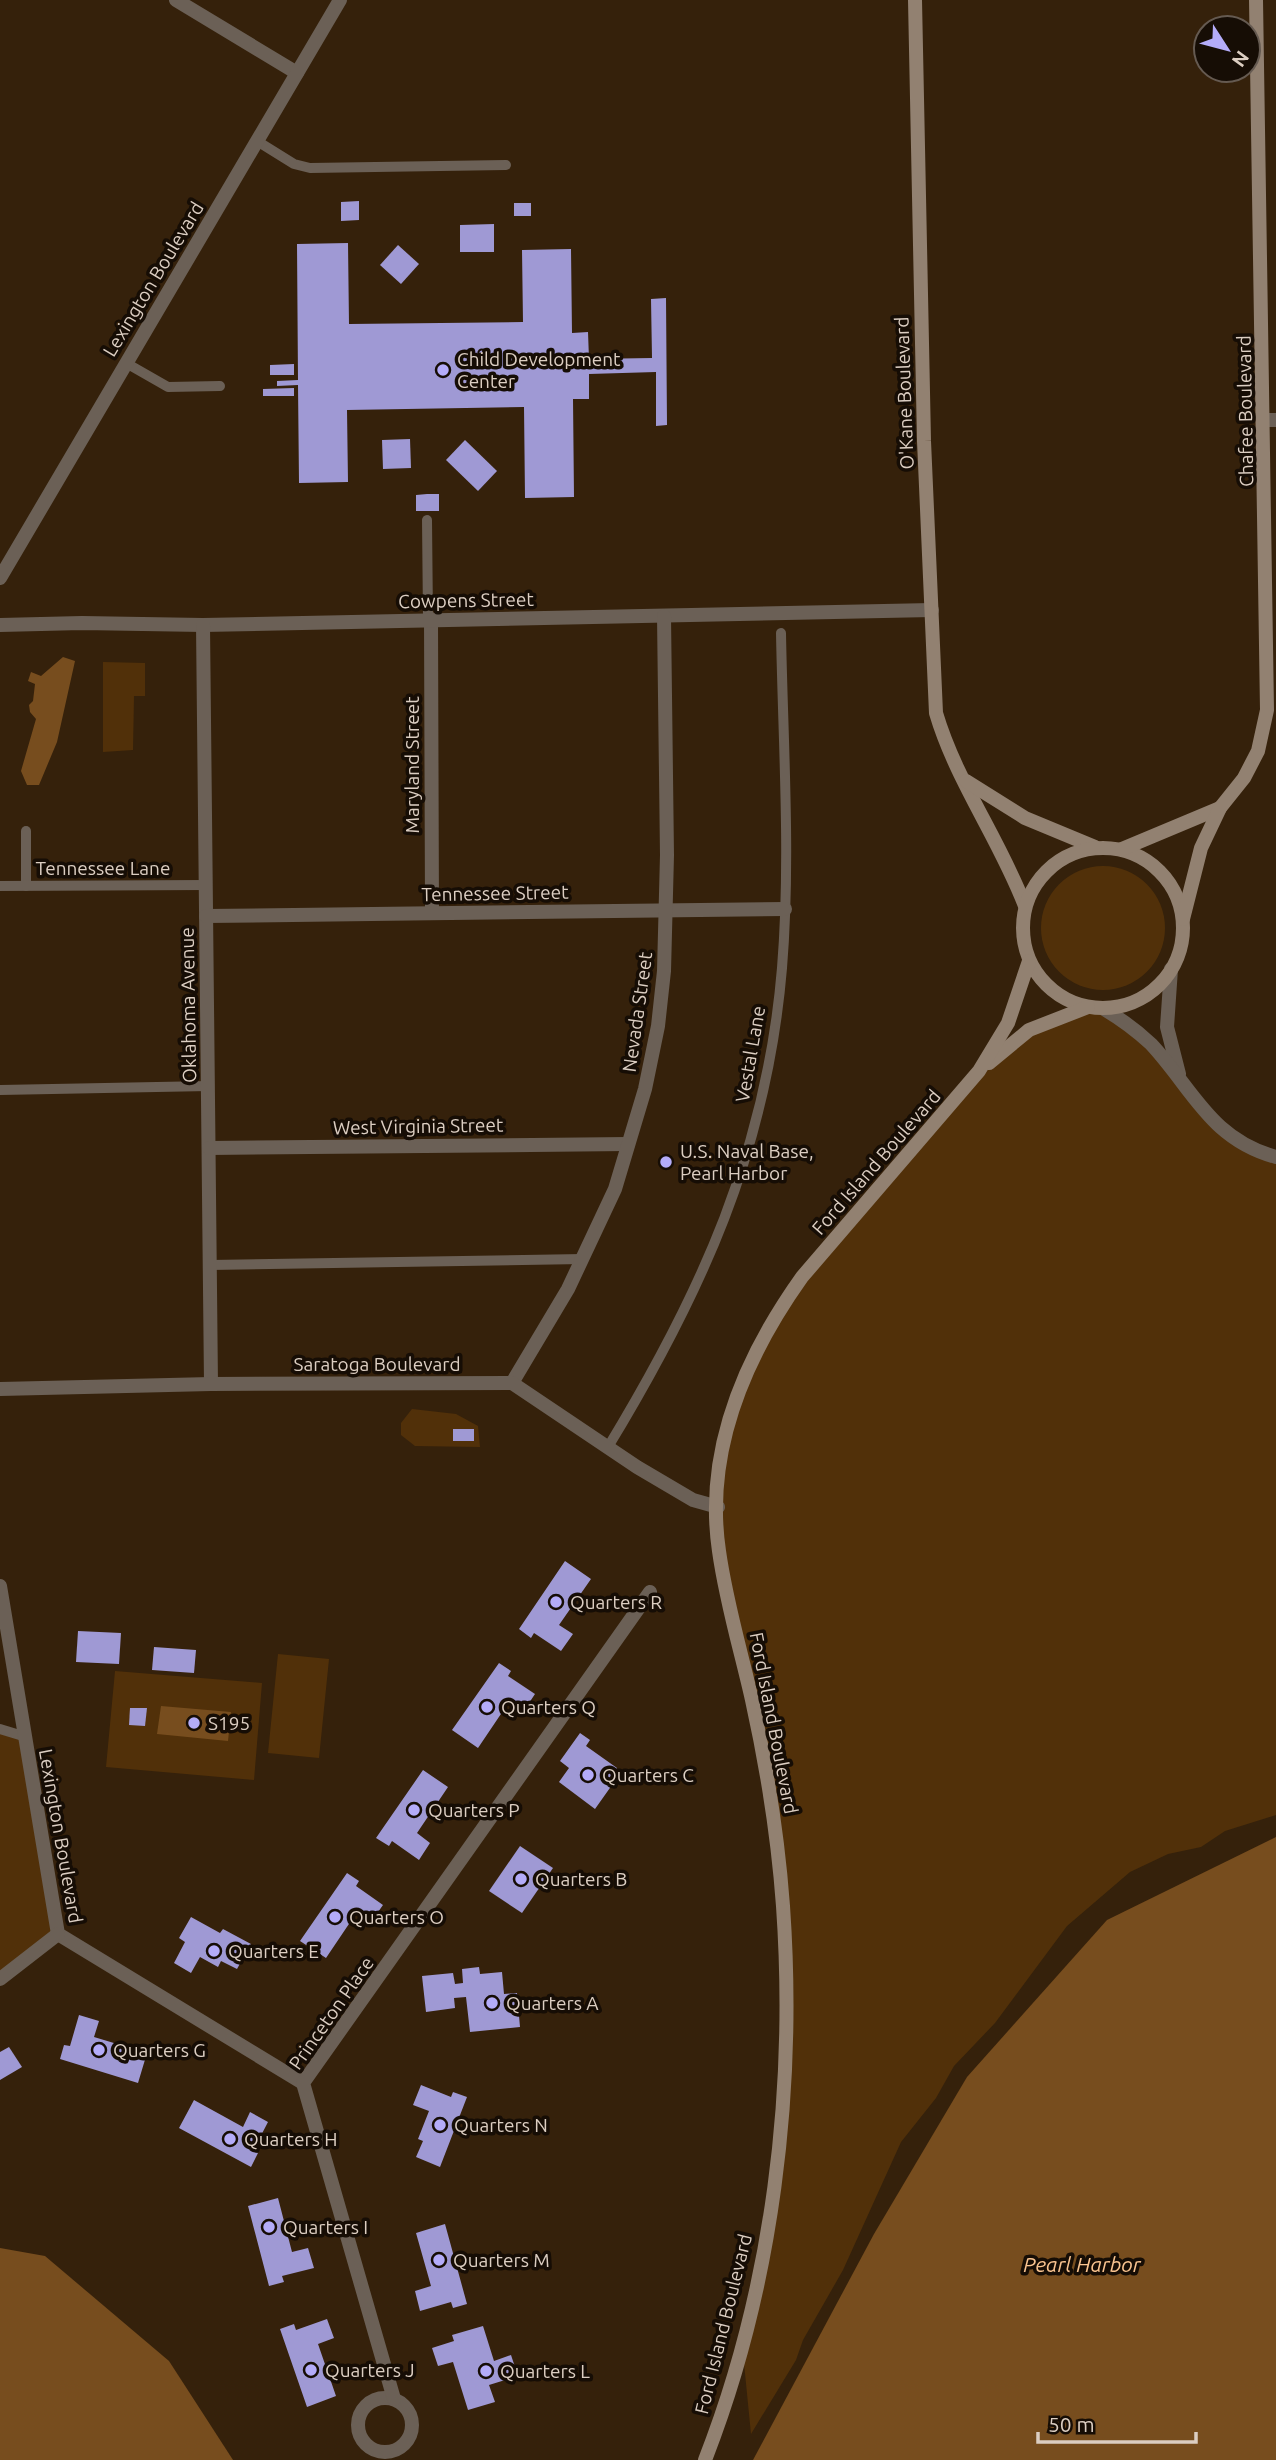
<svg xmlns="http://www.w3.org/2000/svg" width="1276" height="2460" font-family="Ubuntu,sans-serif">
  <rect width="100%" height="100%" fill="#35210b"/>
  <g fill="#513009">
    <path d="M103 662 145 663V696H134L133 750 103 752Z"/>
    <circle cx="1103" cy="928" r="62"/>
    <path d="M1088 1007C1139 1012 1176 1084 1210 1118 1226 1135 1256 1145 1276 1157V1815L1225 1831 1201 1847 1168 1854 1130 1872 1067 1926 995 2023 954 2066 936 2098 901 2142 843 2270 803 2340 796 2360 751 2434 742 2343 755 2291 784 2075 773 1805 718 1547 725 1432 777 1312 979 1071 1029 1030Z"/>
    <path d="M412 1409 456 1414 478 1426 480 1447 415 1446 401 1435V1423Z"/>
    <path d="M278 1654 329 1659 319 1758 268 1753Z"/>
    <path d="M115 1671 262 1683 254 1780 106 1767Z"/>
    <path d="M0 1729 23 1736 58 1934 0 1979Z"/>
  </g>
  <g fill="#774d1e">
    <path d="M63 657 75 661 57 742 39 785H27L21 771 36 719 30 712 29 705 33 701 35 684 28 681 31 672 41 676Z"/>
    <path d="M161 1706 231 1712 228 1741 157 1734Z"/>
    <path d="M1276 1837V2460H753L874 2234 967 2077 1107 1920Z"/>
    <path d="M0 2248 45 2256 169 2361 233 2460H0Z"/>
  </g>
  <g fill="#9f99d4">
    <path d="M359 201V220L341 221V202Z"/>
    <rect x="514" y="203" width="17" height="13"/>
    <path d="M494 224V252H460V225Z"/>
    <path d="M348 243 349 324 523 322 522 250 571 249 572 333 588 332 589 359 652 358 651 299 666 298 667 425 656 426V372L589 374V399H573L574 497 525 498 524 407 347 410 348 482 299 483 298 385 277 386V381L298 380 297 244Z"/>
    <path d="M398 245 419 264 401 284 380 265Z"/>
    <path d="M294 364V375H270V365Z"/>
    <path d="M294 388V396H263V389Z"/>
    <path d="M410 439 411 468 383 469 382 440Z"/>
    <path d="M465 440 497 471 478 491 446 460Z"/>
    <path d="M427 494H439V511H416V495Z"/>
    <rect x="453" y="1429" width="21" height="12"/>
    <path d="M565 1561 591 1579 559 1625 573 1634 561 1651 534 1633 531 1638 519 1629Z"/>
    <path d="M78 1631 121 1633 119 1664 76 1662Z"/>
    <path d="M154 1647 196 1650 194 1673 152 1670Z"/>
    <path d="M499 1663 511 1671 508 1676 535 1694 523 1712 509 1702 478 1748 452 1730Z"/>
    <path d="M130 1708H147L145 1726 129 1725Z"/>
    <path d="M580 1733 590 1740 586 1746 617 1768 607 1781 612 1785 595 1809 559 1782 569 1768 560 1761Z"/>
    <path d="M423 1770 448 1787 417 1833 430 1843 419 1860 392 1841 389 1846 376 1838Z"/>
    <path d="M520 1846 553 1868 522 1913 489 1891Z"/>
    <path d="M347 1873 359 1881 356 1886 383 1905 371 1922 357 1912 326 1958 300 1941Z"/>
    <path d="M191 1917 220 1933 223 1929 251 1944 237 1969 221 1961 218 1967 200 1957 191 1973 174 1963 185 1942 179 1938Z"/>
    <path d="M479 1967 480 1974 502 1972 504 1994 517 1993 520 2027 470 2032 466 1997 454 1998 455 2008 426 2012 422 1976 453 1973 455 1984 463 1983 462 1969Z"/>
    <path d="M79 2015 99 2021 94 2037 147 2053 138 2083 60 2059 64 2045 70 2046Z"/>
    <path d="M9 2047 22 2067 0 2080V2052Z"/>
    <path d="M421 2085 451 2097 453 2092 467 2097 440 2167 416 2157 423 2141 418 2139 429 2111 413 2105Z"/>
    <path d="M194 2100 243 2127 250 2112 268 2122 253 2151 258 2153 251 2167 179 2128Z"/>
    <path d="M278 2198 292 2252 308 2248 314 2268 282 2276 284 2282 269 2286 248 2206Z"/>
    <path d="M445 2224 467 2304 453 2308 451 2302 420 2311 415 2291 431 2286 416 2233Z"/>
    <path d="M327 2319 334 2338 318 2344 336 2396 307 2407 280 2329 294 2324 296 2330Z"/>
    <path d="M483 2326 494 2361 511 2355 518 2376 489 2385 495 2402 468 2410 453 2362 438 2366 432 2348 454 2341 452 2335Z"/>
  </g>
  <g fill="none" stroke-linecap="round" stroke-linejoin="round">
    <g stroke="#6b6056" stroke-width="10">
      <path d="M257 141 294 164 310 168 506 165"/>
      <path d="M126 363 168 387 220 386"/>
      <path d="M427 520 428 619"/>
      <path d="M26 831V886"/>
      <path d="M0 886 207 885"/>
      <path d="M0 1090 209 1086"/>
      <path d="M210 1265 583 1259"/>
      <path d="M608 1447C701 1294 767 1150 782 968 791 857 783 744 781 633"/>
      <path d="M0 1729 23 1736"/>
    </g>
    <g stroke="#6b6056" stroke-width="14">
      <path d="M176 0 297 73"/>
      <path d="M1265 420H1276"/>
      <path d="M0 578 340 0"/>
      <path d="M431 619 432 912"/>
      <path d="M0 625 82 623 203 625 932 610"/>
      <path d="M203 625 211 1384"/>
      <path d="M206 916 785 909"/>
      <path d="M1171 969 1167 1027 1179 1074"/>
      <path d="M1104 1009C1121 1019 1136 1030 1151 1044 1193 1089 1210 1139 1276 1157"/>
      <path d="M209 1148 628 1144"/>
      <path d="M512 1383 568 1289 615 1189 645 1089 658 1026 664 971 667 855 664 616"/>
      <path d="M0 1389 211 1384 512 1383 637 1467 693 1500 718 1507"/>
      <path d="M0 1586 58 1934 303 2083"/>
      <path d="M0 1979 58 1934"/>
      <circle cx="385" cy="2425" r="27"/>
      <path d="M394 2399 303 2083 650 1592"/>
    </g>
    <g stroke="#928171" stroke-width="14">
      <path d="M915 0 924 441 936 713C956 781 1000 840 1025 906"/>
      <path d="M966 781 1025 818 1095 847"/>
      <circle cx="1103" cy="928" r="80"/>
      <path d="M1122 849 1220 808"/>
      <path d="M1183 919 1201 848 1220 808 1244 778 1258 751 1267 710 1256 0"/>
      <path d="M989 1063 1029 1030 1088 1007"/>
      <path d="M705 2460C773 2286 796 2091 783 1906 778 1837 767 1768 752 1700 741 1651 726 1602 719 1551 704 1450 745 1357 802 1277L979 1071 1008 1023 1029 961"/>
    </g>
  </g>
  <g fill="#b4acf9" stroke="#160d05" stroke-width="2.5">
    <circle cx="443" cy="370" r="7"/>
    <circle cx="666" cy="1162" r="7"/>
    <circle cx="556" cy="1602" r="7"/>
    <circle cx="487" cy="1707" r="7"/>
    <circle cx="194" cy="1723" r="7"/>
    <circle cx="588" cy="1775" r="7"/>
    <circle cx="414" cy="1810" r="7"/>
    <circle cx="521" cy="1879" r="7"/>
    <circle cx="335" cy="1917" r="7"/>
    <circle cx="214" cy="1951" r="7"/>
    <circle cx="492" cy="2003" r="7"/>
    <circle cx="99" cy="2050" r="7"/>
    <circle cx="440" cy="2125" r="7"/>
    <circle cx="230" cy="2139" r="7"/>
    <circle cx="269" cy="2227" r="7"/>
    <circle cx="439" cy="2260" r="7"/>
    <circle cx="311" cy="2370" r="7"/>
    <circle cx="486" cy="2371" r="7"/>
  </g>
  <g text-anchor="middle" dominant-baseline="central" stroke-width="7" stroke-linejoin="round" paint-order="stroke">
    <g font-size="19" fill="#dccec2" stroke="#160d05">
      <text transform="translate(153 279) rotate(-59)">Lexington Boulevard</text>
      <text transform="translate(904 393) rotate(-92)">O'Kane Boulevard</text>
      <text transform="translate(1245 411) rotate(-91)">Chafee Boulevard</text>
      <text transform="translate(466 600) rotate(-1)">Cowpens Street</text>
      <text transform="translate(412 765) rotate(-90)">Maryland Street</text>
      <text x="103" y="868">Tennessee Lane</text>
      <text transform="translate(495 893) rotate(-1)">Tennessee Street</text>
      <text transform="translate(188 1005) rotate(-91)">Oklahoma Avenue</text>
      <text transform="translate(637 1012) rotate(-82)">Nevada Street</text>
      <text transform="translate(750 1054) rotate(-80)">Vestal Lane</text>
      <text transform="translate(418 1126) rotate(-1)">West Virginia Street</text>
      <text transform="translate(876 1162) rotate(-49)">Ford Island Boulevard</text>
      <text x="377" y="1364">Saratoga Boulevard</text>
      <text transform="translate(774 1723) rotate(79)">Ford Island Boulevard</text>
      <text transform="translate(61 1836) rotate(80)">Lexington Boulevard</text>
      <text transform="translate(331 2013) rotate(-55)">Princeton Place</text>
      <text transform="translate(723 2324) rotate(-76)">Ford Island Boulevard</text>
    </g>
    <g font-size="19" fill="#dccec2" stroke="#160d05" text-anchor="start">
      <text x="457" y="359">Child Development<tspan x="457" dy="22">Center</tspan></text>
      <text x="680" y="1151">U.S. Naval Base,<tspan x="680" dy="22">Pearl Harbor</tspan></text>
      <text x="570" y="1602">Quarters R</text>
      <text x="501" y="1707">Quarters Q</text>
      <text x="208" y="1723">S195</text>
      <text x="602" y="1775">Quarters C</text>
      <text x="428" y="1810">Quarters P</text>
      <text x="535" y="1879">Quarters B</text>
      <text x="349" y="1917">Quarters O</text>
      <text x="228" y="1951">Quarters E</text>
      <text x="506" y="2003">Quarters A</text>
      <text x="113" y="2050">Quarters G</text>
      <text x="454" y="2125">Quarters N</text>
      <text x="244" y="2139">Quarters H</text>
      <text x="283" y="2227">Quarters I</text>
      <text x="453" y="2260">Quarters M</text>
      <text x="325" y="2370">Quarters J</text>
      <text x="500" y="2371">Quarters L</text>
    </g>
    <g font-size="21" font-style="italic" fill="#fac490" stroke="#160d05">
      <text x="1082" y="2264">Pearl Harbor</text>
    </g>
  </g>
  <g transform="translate(1227 49) rotate(126)"><circle r="33" fill="#160d05" stroke="#655a51" stroke-width="2"/>
  <path d="M0-5L12 26L0 18L-12 26Z" fill="#b4acf9"/>
  <text y="-10" font-size="19" font-weight="bold" text-anchor="middle" fill="#dccec2">N</text>
  </g>
  <path d="M1038 2432v10h158v-10" fill="none" stroke="#dccec2" stroke-width="3.5"/>
  <text x="1048" y="2432" font-size="21" fill="#dccec2" stroke="#160d05" stroke-width="5" paint-order="stroke">50 m</text>
</svg>
